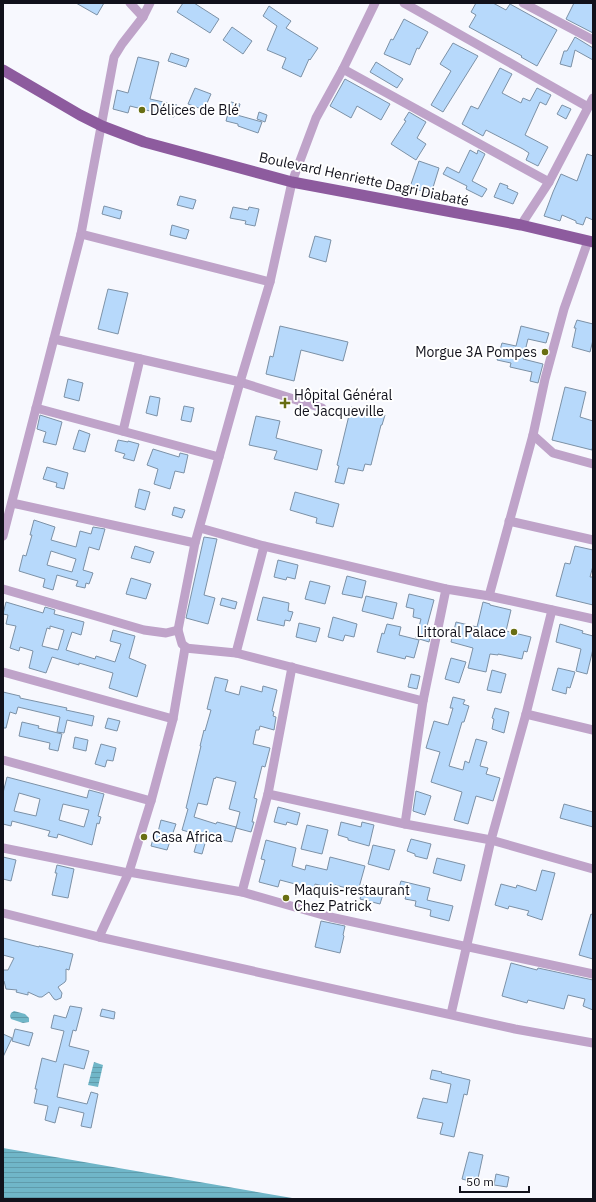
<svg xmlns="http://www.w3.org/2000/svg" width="596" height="1202" font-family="'IBM Plex Sans',sans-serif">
  <defs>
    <pattern id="water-rules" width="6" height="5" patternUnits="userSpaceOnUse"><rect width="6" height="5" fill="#70b6c8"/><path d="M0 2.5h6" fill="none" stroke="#609bab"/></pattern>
  </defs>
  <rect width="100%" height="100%" fill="#f7f8fe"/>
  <g fill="url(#water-rules)">
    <path d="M14 1011 25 1014 29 1018V1022L23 1023 11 1019 10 1016 11 1013Z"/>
    <path d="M94 1062 103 1065 98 1087 88 1085Z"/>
    <path d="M3 1148 298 1199H3Z"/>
  </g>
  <g fill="#b7d9fb" stroke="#7c91a6" fill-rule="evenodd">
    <path d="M76 3H104L97 15Z"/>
    <path d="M183 3H194L219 19 210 33 177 12Z"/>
    <path d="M476 3H493L506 10 510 4 557 30 537 66 521 57 522 56 469 27 476 15 471 12Z"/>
    <path d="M574 3H593V33L566 19Z"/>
    <path d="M269 6 291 21 286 28 318 48 310 60 309 59 301 77 282 68 286 58 267 50 277 26 263 16Z"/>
    <path d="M404 19 428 32 419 49 417 48 410 65 384 54 391 39 393 40Z"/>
    <path d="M232 27 252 41 243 54 223 40Z"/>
    <path d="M575 37 593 48V60L575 50 571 67 560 64 564 51H567Z"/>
    <path d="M453 43 478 56 443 112 431 105 451 71 440 64Z"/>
    <path d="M171 53 189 59 186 67 168 61Z"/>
    <path d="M138 57 159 62 150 99 177 105 174 117 130 106 128 113 113 109 117 90 128 93Z"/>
    <path d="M376 62 403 79 397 88 370 72Z"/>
    <path d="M500 68 512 74 502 93 521 103 523 98 530 101 537 88 551 95 546 105 540 102 525 135 548 147 538 166 526 160 529 153 523 149 486 130 483 136 462 124 471 106 478 109Z"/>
    <path d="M345 79 390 104 381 120 357 106 351 118 330 106Z"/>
    <path d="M195 88 211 94 204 110 188 104Z"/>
    <path d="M231 102 240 104 237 115 262 122 258 133 238 126V124L226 121Z"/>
    <path d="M562 105 571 109 566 119 557 114Z"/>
    <path d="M259 112 267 115 265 122 257 119Z"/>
    <path d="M409 112 426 122 417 138 426 144 416 160 391 144 406 121 404 120Z"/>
    <path d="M470 150 477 154 478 150 485 154 472 181 487 189 482 197 466 189 467 186 443 174 447 167 459 173Z"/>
    <path d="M587 154 593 156V220L586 217 583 225 576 223V221L562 215 560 221 544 216 553 192 561 174 577 181Z"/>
    <path d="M419 161 439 168 431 194 410 187Z"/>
    <path d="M500 183 508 186 507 188 518 193 513 204 494 197Z"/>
    <path d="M180 196 196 200 193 209 177 205Z"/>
    <path d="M104 206 122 211 120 219 102 214Z"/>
    <path d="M233 207 248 210 249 207 259 209 255 226 245 224 246 221 230 218Z"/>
    <path d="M172 225 189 230 186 239 170 235Z"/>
    <path d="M315 236 331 240 326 262 309 257Z"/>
    <path d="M108 289 128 293 118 334 98 329Z"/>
    <path d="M577 320 593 324V340L590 352 572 347 576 328H574Z"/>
    <path d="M280 326 348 342 343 361 301 350 294 381 266 374 270 356 273 357Z"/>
    <path d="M521 326 549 333 546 343 528 339 523 359 543 364 538 383 530 381 532 372 510 367 511 363 497 360 502 343 516 346Z"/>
    <path d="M68 379 83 383 79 401 64 397Z"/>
    <path d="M565 387 586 392 580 417 593 421V445L592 450 552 440Z"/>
    <path d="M150 396 160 398 157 416 146 413Z"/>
    <path d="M184 406 194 408 191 422 181 420Z"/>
    <path d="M351 407 376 414V413L385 415 382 425H381L371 465 365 464 363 471 348 468 344 484 335 482 339 466 337 465Z"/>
    <path d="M40 415 62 422 56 445 43 442 46 432 37 429Z"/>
    <path d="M256 416 280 421 276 438 322 450 317 470 274 459 277 451 249 445Z"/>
    <path d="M79 430 90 434 85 452 73 449Z"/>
    <path d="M118 440 128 442V441L139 444 134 461 123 458 125 454 115 451Z"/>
    <path d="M153 449 179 457 180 453 188 455 184 473 175 471 170 489 154 484 158 469 147 465Z"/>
    <path d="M47 467 68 473 64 489 56 487 57 483 43 479Z"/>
    <path d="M139 489 150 492 145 510 135 507Z"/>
    <path d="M295 492 339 504 333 527 316 523 317 518 290 510Z"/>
    <path d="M174 507 185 510 182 518 172 515Z"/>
    <path d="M34 520 55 527 51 540 76 547 80 531 91 534 93 527 105 529 99 550 89 547 83 570 93 573 89 584 86 583 85 588 76 586 78 581 57 575 53 590 43 587 45 579 19 571 23 555 26 556 32 535H30ZM51 551 76 559 72 572 47 565Z"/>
    <path d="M204 537 217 539 204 595 215 598 208 624 186 618Z"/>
    <path d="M135 546 154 552 150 563 131 558Z"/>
    <path d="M575 546 593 550V566L590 577H593V605L556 596 565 563 570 564Z"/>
    <path d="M278 560 298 565 295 579 287 577 286 580 274 577Z"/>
    <path d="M347 576 366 581 362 598 342 594Z"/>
    <path d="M131 578 151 584 146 599 126 594Z"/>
    <path d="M310 581 330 586 325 604 305 599Z"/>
    <path d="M409 594 434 600 427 626 432 627 429 642 416 638 421 619 413 617 414 609 406 607Z"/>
    <path d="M366 596 397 603 393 619 362 611Z"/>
    <path d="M263 597 289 603 288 611 293 612 290 621 285 620 284 626 257 620Z"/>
    <path d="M222 598 237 602 235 609 220 605Z"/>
    <path d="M6 602 43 613 45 607 55 610 54 614 84 622 81 635 72 632 66 650 95 659 96 656 115 662 121 644 110 641 113 630 135 636 129 658 146 665 137 697 109 688 113 673 79 663V665L52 657 46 673 29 668 33 651 20 647 19 651 10 648 16 626 6 624 8 615 3 614ZM50 626 64 630 58 650 42 646 47 628 50 629Z"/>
    <path d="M483 602 490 604V605L511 610 506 631 531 637 527 652 524 651 522 659 498 654V655L490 654 486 672 468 668 473 648 451 642 456 622 477 627Z"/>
    <path d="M333 617 357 624 354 637 345 635 343 641 328 637Z"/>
    <path d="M299 623 320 628 316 642 296 637Z"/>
    <path d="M387 624 401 627 399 635 419 640 414 658 406 656 405 659 377 652 382 633 384 634Z"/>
    <path d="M560 624 583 631 582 633 593 636V649L587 674 576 671 581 649 556 642Z"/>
    <path d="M451 658 466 662 459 683 445 679Z"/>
    <path d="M558 668 575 672 570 688 567 687 566 694 552 690Z"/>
    <path d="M492 670 506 674 501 693 487 690Z"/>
    <path d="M411 674 420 676 417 689 408 687Z"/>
    <path d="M215 677 228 680 225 691 239 695 241 686 262 692 263 686 277 690 272 711 274 712 273 716 276 717 274 730 260 726 259 730H256L253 744 270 748 265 767 262 766 254 798 257 799 252 822H254L251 832 236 828 240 812 229 809 236 782 216 777 215 779 214 778 207 805 198 803 194 817 216 824 217 822 236 827 232 842 222 840 223 837 208 833 202 854 194 852 199 835 182 830 188 809 186 808 201 746H200L204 730 205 731 211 710 207 709Z"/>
    <path d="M3 692 20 696V698L67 708 66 710 94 716 92 726 67 720 64 733 57 732 60 717 18 707 16 714 10 712 6 728H3Z"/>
    <path d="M453 697 465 700 463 704 469 706 464 722H462L449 766 463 770 465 761 469 763 476 739 487 742 480 766 488 768 486 774 500 778 493 801 476 796 468 824 454 820 462 792 431 782 440 752 426 748 434 721 448 725 453 708H450Z"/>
    <path d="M495 708 509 712 504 733 492 729 494 719 492 718Z"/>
    <path d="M108 718 120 721 117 731 105 728Z"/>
    <path d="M22 722 39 726 38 728 62 734 58 751 49 749 50 743 19 736Z"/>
    <path d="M75 737 88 740 86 751 73 748Z"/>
    <path d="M101 744 116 748 113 761 107 760 105 767 95 764Z"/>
    <path d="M7 777 87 798 89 790 104 794 98 816 101 817 99 824 97 823 92 845 58 834 57 838 48 836 50 831 12 821 11 826 3 824V793ZM19 793 40 799 36 816 14 811ZM63 804 89 810 84 827 59 820Z"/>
    <path d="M416 791 431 796 425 815 413 811Z"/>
    <path d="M564 804 593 812V827L560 818Z"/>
    <path d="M278 807 300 813 297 825 287 822 286 825 274 822Z"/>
    <path d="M161 820 176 824 167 850 151 846 155 832H158Z"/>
    <path d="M341 822 361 827 362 822 374 825 369 846 348 840V838L338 835Z"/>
    <path d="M307 825 328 830 322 854 301 849Z"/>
    <path d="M411 839 431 844 427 859 415 856V854L407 851Z"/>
    <path d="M266 840 296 848 292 866 305 870 306 865 327 870 330 857 365 866 358 891 335 885V889L315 884 314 889 280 880 278 887 259 882 265 860 261 859Z"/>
    <path d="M373 845 395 850 389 870 368 864Z"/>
    <path d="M3 857 16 860 11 881 3 879Z"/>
    <path d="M437 858 465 865 461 881 433 873Z"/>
    <path d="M57 865 74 869 68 898 52 895 57 873H55Z"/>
    <path d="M542 870 555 873 542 920 527 915 529 911 509 906 508 909 495 905 501 884 516 888 517 885 536 891Z"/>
    <path d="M401 881 430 888 427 900 453 906 449 921 430 916 431 910 415 906 416 901 405 899 406 896 397 894Z"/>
    <path d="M363 885 384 891 380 904 360 899Z"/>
    <path d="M591 914 593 915V959L579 955Z"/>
    <path d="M321 921 345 926 343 935 344 936 340 953 315 947Z"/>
    <path d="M3 938 39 947V946L73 954 69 970 66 969V980L65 982 58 987 62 993 61 998 56 1000 54 999 49 992 42 997H39L28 992V995L16 992 17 990 6 989 4 981H3V970H8L14 958 3 955Z"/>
    <path d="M511 963 537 970 538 968 593 980V1010L583 1006 585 999 568 995 564 1009 528 1000 527 1003 502 996Z"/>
    <path d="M70 1006 82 1008 76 1031 73 1030 69 1046 89 1051 84 1069 64 1064 57 1097 87 1104 91 1092 98 1094 91 1128 81 1126 84 1113 59 1107 55 1123 45 1120 48 1106 34 1103 37 1089H35L42 1058 56 1062 64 1031 51 1028 54 1015 66 1018Z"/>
    <path d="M102 1009 115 1012 114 1019 100 1016Z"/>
    <path d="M15 1029 33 1033 29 1046 12 1041Z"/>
    <path d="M3 1034 12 1038 3 1057Z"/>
    <path d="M432 1070 442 1072 441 1073 470 1080 467 1095 464 1094 454 1137 440 1134 443 1123 417 1118 423 1098 447 1103 451 1084 430 1079Z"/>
    <path d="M469 1152 483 1155 477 1183 462 1179Z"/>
    <path d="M496 1174 509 1177 507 1187 494 1185Z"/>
  </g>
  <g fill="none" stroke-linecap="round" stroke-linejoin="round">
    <g stroke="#bfa3c9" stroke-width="9">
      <path d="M130 3 143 17"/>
      <path d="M404 3 588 107"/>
      <path d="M523 3 593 40"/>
      <path d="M343 69 549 182"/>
      <path d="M521 225 549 182 593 98"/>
      <path d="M81 234 270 282"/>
      <path d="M54 339 240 382 322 408"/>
      <path d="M36 408 219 457"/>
      <path d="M123 431 140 359"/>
      <path d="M533 435 553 453 593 464"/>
      <path d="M12 503 195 543"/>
      <path d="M509 521 593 540"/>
      <path d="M200 528 264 546 446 589 489 596 593 619"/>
      <path d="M3 536 81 234 114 57 122 44 143 17 150 3"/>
      <path d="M3 589 144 630 166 633 178 630"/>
      <path d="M489 596 533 435 545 379 564 309 588 241"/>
      <path d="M185 648 236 653 423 701"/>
      <path d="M236 653 264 546"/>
      <path d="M3 672 173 719"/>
      <path d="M526 714 593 730"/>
      <path d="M3 760 151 801"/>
      <path d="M268 794 405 824 491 840 593 869"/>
      <path d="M405 824 423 701 446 589"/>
      <path d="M3 848 128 873"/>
      <path d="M129 872 242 892 330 917 593 974"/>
      <path d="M242 892 268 794 292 667"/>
      <path d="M3 913 99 937 515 1029 593 1043"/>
      <path d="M99 937 129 872 151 801 173 719 185 648H187L182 644 178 630 195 543 240 382 270 282 292 182 316 118 343 69 375 3"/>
      <path d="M451 1014 491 840 526 714 552 610"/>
    </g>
    <path stroke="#8d5b9e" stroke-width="11" d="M3 70 80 115 102 126 144 142 292 182 521 225 593 242"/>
  </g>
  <g fill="#686e13" stroke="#fff" stroke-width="1.5">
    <circle cx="142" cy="110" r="4"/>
    <circle cx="545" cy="352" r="4"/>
    <path d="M283 397h4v4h4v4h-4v4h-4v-4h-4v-4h4z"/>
    <circle cx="514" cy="632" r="4"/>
    <circle cx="144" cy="837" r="4"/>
    <circle cx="286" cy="898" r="4"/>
  </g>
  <g text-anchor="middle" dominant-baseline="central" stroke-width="4" stroke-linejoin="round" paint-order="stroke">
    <g font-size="14" fill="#11111b" stroke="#fff" text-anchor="start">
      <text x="150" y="110">Délices de Blé</text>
      <text x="537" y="352" text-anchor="end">Morgue 3A Pompes</text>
      <text x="294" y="395">Hôpital Général<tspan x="294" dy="16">de Jacqueville</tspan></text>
      <text x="506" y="632" text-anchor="end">Littoral Palace</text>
      <text x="152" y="837">Casa Africa</text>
      <text x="294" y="890">Maquis-restaurant<tspan x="294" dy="16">Chez Patrick</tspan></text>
    </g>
    <g font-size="14" fill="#11111b" stroke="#fff">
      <text transform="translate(364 179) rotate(12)">Boulevard Henriette Dagri Diabaté</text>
    </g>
  </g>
  <rect width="596" height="1202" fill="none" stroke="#11111b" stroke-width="8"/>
  <path d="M460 1186v6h69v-6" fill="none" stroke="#11111b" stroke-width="2"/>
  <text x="466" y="1186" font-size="12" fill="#11111b" stroke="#ffffff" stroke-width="3" paint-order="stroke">50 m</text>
</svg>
